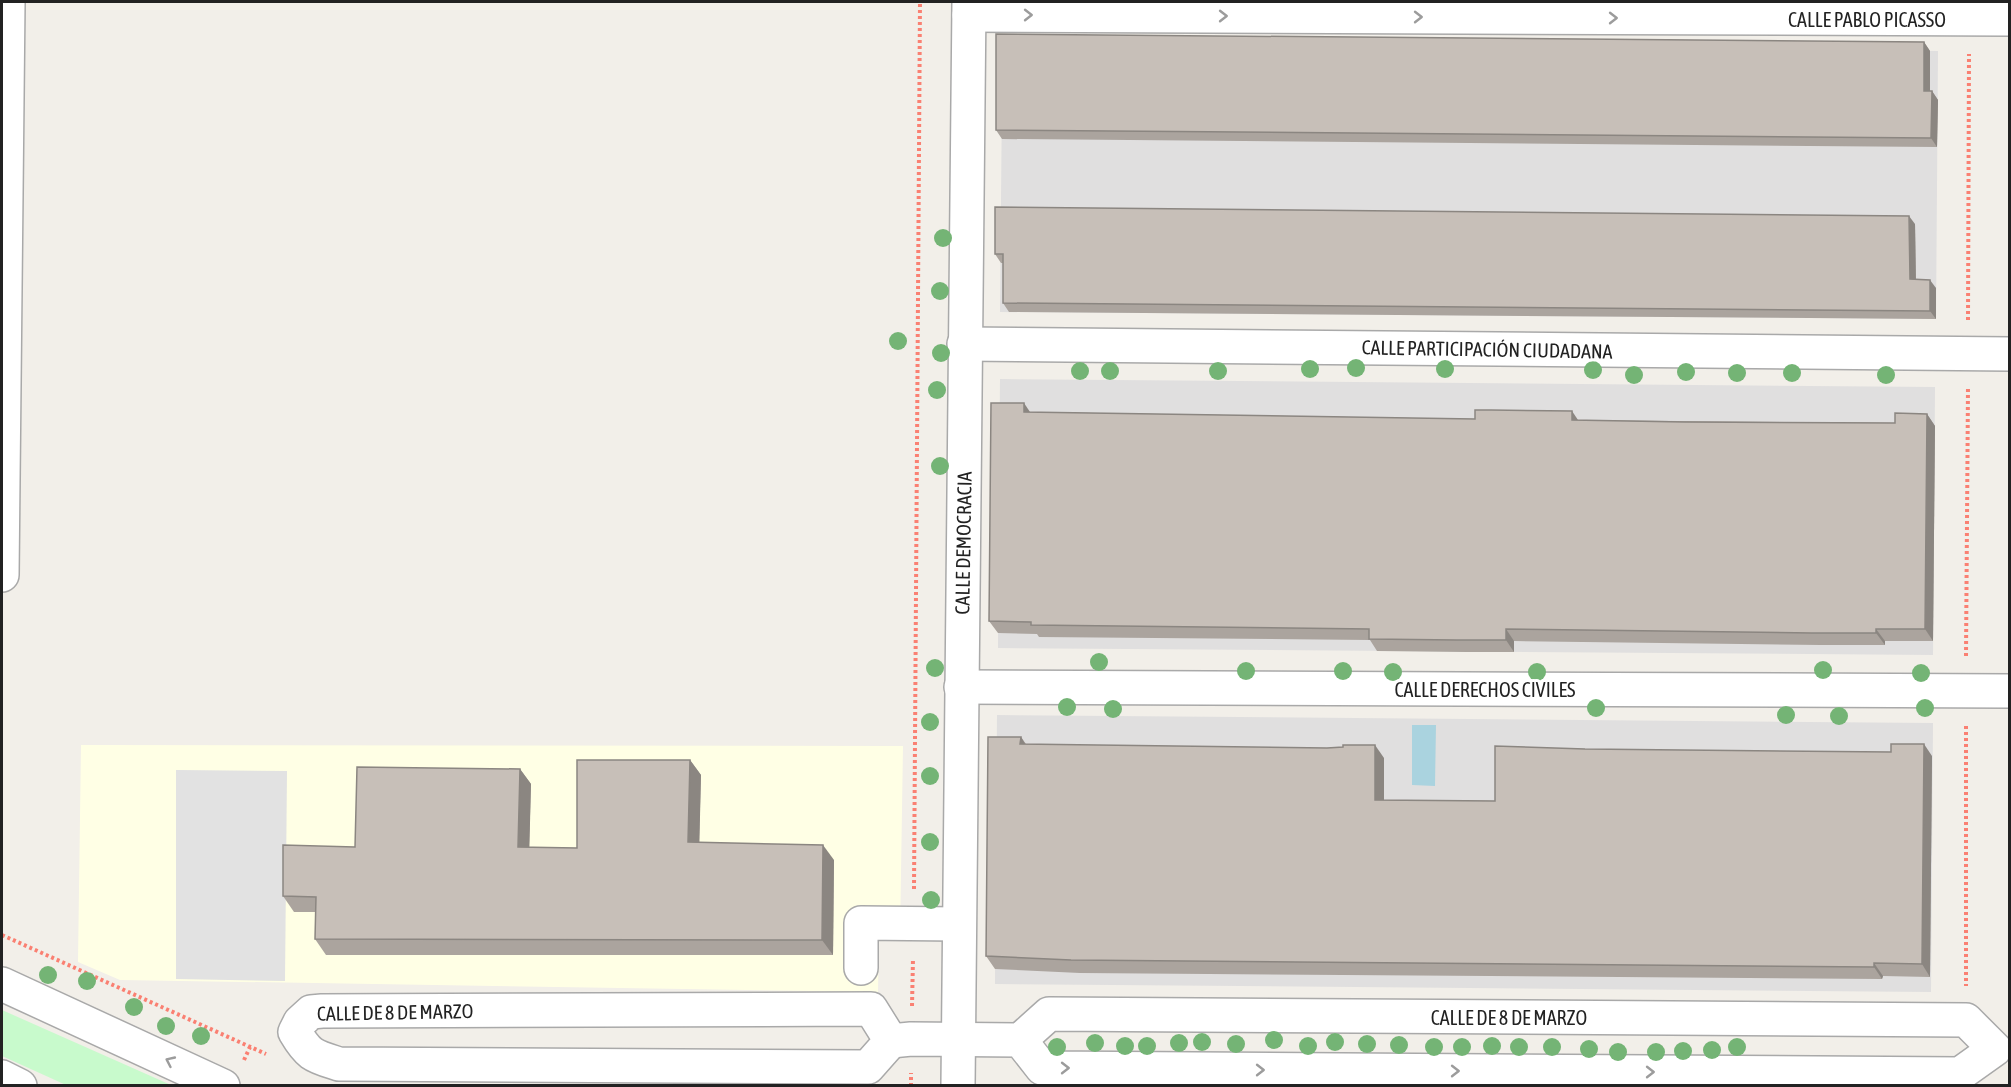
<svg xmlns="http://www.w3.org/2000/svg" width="2011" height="1087" font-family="'Asap Condensed',sans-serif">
  <rect width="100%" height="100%" fill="#f2efe9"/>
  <g fill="#e0dfdf">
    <path d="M1758 49 1938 51 1936 319 1000 312 1002 92Z"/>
    <path d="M1000 379 1935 387 1933 655 998 648Z"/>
    <path d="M997 715 1933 723 1931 992 995 984Z"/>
  </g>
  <path fill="#ffffe5" d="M81 745 903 746 900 937 879 938 878 992 120 980 78 962Z"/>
  <path fill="#c8facc" d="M2 1010 171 1085H66L2 1056Z"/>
  <path fill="#e2e2e2" d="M176 770 287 771 285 981 176 979Z"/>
  <path fill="#aad3df" d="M1412 725H1436L1435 786 1412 785Z"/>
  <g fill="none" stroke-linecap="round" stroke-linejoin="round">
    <defs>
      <g id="minor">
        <path d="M969 15 2010 19"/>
        <path d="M964 344 2010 354"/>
        <path d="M2 575 8 2"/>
        <path d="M961 687 2010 691"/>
        <path d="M861 968V923L958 924"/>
        <path d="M2 984 223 1086"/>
        <path d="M871 1009 891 1041 868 1067 339 1064C314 1056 309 1056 295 1032L300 1022 311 1012 322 1011Z"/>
        <path d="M891 1041 911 1039 1020 1040 1049 1014 1966 1020 1995 1049 1960 1074 1042 1068 1020 1040"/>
        <path d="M2 1077 20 1086"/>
        <path d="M958 1086 969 2"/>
      </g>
    </defs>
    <use href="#minor" stroke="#a9a9a9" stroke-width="36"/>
    <g stroke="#fa8072" stroke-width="4" stroke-dasharray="3 3" stroke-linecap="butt">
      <path d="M1968 320 1969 54"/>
      <path d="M1966 656 1968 387"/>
      <path d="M1966 726V986"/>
      <path d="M914 889 920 2"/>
      <path d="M2 935 266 1054"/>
      <path d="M912 1006 913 959"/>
      <path d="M244 1060 250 1047"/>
      <path d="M911 1086V1073"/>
    </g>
    <use href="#minor" stroke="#fff" stroke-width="33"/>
  </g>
  <g fill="#74b475">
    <circle cx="943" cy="238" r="9"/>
    <circle cx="940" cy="291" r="9"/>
    <circle cx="898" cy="341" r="9"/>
    <circle cx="941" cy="353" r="9"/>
    <circle cx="1356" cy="368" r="9"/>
    <circle cx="1310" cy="369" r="9"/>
    <circle cx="1445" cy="369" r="9"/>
    <circle cx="1593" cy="370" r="9"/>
    <circle cx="1080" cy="371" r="9"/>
    <circle cx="1110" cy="371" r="9"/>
    <circle cx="1218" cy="371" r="9"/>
    <circle cx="1686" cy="372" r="9"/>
    <circle cx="1737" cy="373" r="9"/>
    <circle cx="1792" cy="373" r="9"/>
    <circle cx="1634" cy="375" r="9"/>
    <circle cx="1886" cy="375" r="9"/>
    <circle cx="937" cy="390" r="9"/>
    <circle cx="940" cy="466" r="9"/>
    <circle cx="1099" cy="662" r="9"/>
    <circle cx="935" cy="668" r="9"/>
    <circle cx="1823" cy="670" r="9"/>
    <circle cx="1246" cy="671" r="9"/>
    <circle cx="1343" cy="671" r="9"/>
    <circle cx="1393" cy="672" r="9"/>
    <circle cx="1537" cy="672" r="9"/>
    <circle cx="1921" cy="673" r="9"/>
    <circle cx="1067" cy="707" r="9"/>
    <circle cx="1596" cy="708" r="9"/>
    <circle cx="1925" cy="708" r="9"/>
    <circle cx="1113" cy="709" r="9"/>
    <circle cx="1786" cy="715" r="9"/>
    <circle cx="1839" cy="716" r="9"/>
    <circle cx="930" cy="722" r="9"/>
    <circle cx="930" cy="776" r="9"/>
    <circle cx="930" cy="842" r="9"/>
    <circle cx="931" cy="900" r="9"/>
    <circle cx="48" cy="975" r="9"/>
    <circle cx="87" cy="981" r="9"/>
    <circle cx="134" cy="1007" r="9"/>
    <circle cx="166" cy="1026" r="9"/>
    <circle cx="201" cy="1036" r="9"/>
    <circle cx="1274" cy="1040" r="9"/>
    <circle cx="1202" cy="1042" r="9"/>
    <circle cx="1335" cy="1042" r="9"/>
    <circle cx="1095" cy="1043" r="9"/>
    <circle cx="1179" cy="1043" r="9"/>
    <circle cx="1236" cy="1044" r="9"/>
    <circle cx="1367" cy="1044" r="9"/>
    <circle cx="1399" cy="1045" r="9"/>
    <circle cx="1125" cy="1046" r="9"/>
    <circle cx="1147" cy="1046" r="9"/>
    <circle cx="1308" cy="1046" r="9"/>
    <circle cx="1492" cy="1046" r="9"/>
    <circle cx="1057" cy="1047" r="9"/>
    <circle cx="1434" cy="1047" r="9"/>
    <circle cx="1462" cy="1047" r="9"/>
    <circle cx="1519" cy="1047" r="9"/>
    <circle cx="1552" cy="1047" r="9"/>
    <circle cx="1737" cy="1047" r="9"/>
    <circle cx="1589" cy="1049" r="9"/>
    <circle cx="1712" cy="1050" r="9"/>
    <circle cx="1683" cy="1051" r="9"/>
    <circle cx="1618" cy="1052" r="9"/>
    <circle cx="1656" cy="1052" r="9"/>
  </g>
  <g fill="#aba49e">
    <path d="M1924 42 1930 51V91H1932L1938 100 1937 147 1002 139 996 130Z"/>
    <path d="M1915 224 1916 280 1936 288V319L1009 312 1003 303V263H1001L995 254Z"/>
    <path d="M1030 412 1475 419 1895 423 1927 414 1935 426 1933 641H1885V645H1821L1514 641V652H1466L1377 651 1370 640 1039 637 1037 634 998 633 989 621Z"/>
    <path d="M1021 737 1026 744 1384 758V800L1495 801 1585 749 1932 756 1930 977 1883 976 1882 979 1080 973 995 969 986 956Z"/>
    <path d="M690 760 701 775 699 843 834 860 833 955H326L315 939V912H294L283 896 355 847 520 769 531 784 529 847 577 848Z"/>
  </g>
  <g fill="#8b8681">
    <path d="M1924 42 1930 51V100L1924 91Z"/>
    <path d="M1932 91 1938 100 1937 147 1931 138Z"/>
    <path d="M1909 216 1915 224 1916 288 1910 279Z"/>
    <path d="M1930 280 1936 288V319L1930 311Z"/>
    <path d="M1024 403 1032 415 1024 412Z"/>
    <path d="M1572 411 1580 423 1572 420Z"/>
    <path d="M1927 414 1935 426 1933 641 1925 629Z"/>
    <path d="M1506 629 1514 641V652L1506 640Z"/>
    <path d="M1876 629 1885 641V645L1876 633Z"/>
    <path d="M1021 737 1029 750 1020 744Z"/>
    <path d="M1924 744 1932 756 1930 977 1922 964Z"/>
    <path d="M1375 745 1384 758V812L1375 800Z"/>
    <path d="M690 760 701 775 699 858 688 842Z"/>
    <path d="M520 769 531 784 529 862 518 847Z"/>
    <path d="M823 845 834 860 833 955 822 940Z"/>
    <path d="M1874 963 1883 976 1882 979 1874 967Z"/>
  </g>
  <g fill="#c7bfb8" stroke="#8b8681" stroke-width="1.5">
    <path d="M996 34 1924 42V91H1932L1931 138 996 130Z"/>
    <path d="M995 207 1909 216 1910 279 1930 280V311L1003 303V254H995Z"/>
    <path d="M991 403H1024V412L1475 419V410H1491L1572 411V420L1684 422 1895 423V413L1927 414 1925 629H1876V633H1812L1506 629V640H1457L1369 639V629L1031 625V622L989 621Z"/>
    <path d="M988 737H1021L1020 744 1327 748 1343 747V745H1375V800L1495 801V746L1585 749 1891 752V744H1924L1922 964 1874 963V967L1071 960 986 956Z"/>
    <path d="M577 760H690L688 842 823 845 822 940 315 939 316 897 283 896V845L355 847 357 767 520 769 518 847 577 848Z"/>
  </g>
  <defs><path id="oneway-chevron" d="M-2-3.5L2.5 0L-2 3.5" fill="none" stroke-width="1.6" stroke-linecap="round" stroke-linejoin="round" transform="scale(1.5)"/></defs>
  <g stroke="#9c9c9c">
    <use href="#oneway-chevron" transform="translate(1028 15)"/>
    <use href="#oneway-chevron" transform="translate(1223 16)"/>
    <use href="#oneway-chevron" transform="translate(1418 17)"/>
    <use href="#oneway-chevron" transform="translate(1613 18)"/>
    <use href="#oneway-chevron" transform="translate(170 1061) rotate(-155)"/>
    <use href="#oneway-chevron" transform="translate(1065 1068)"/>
    <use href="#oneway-chevron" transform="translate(1260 1070)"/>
    <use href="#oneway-chevron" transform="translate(1455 1071)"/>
    <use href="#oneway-chevron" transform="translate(1650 1072)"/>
  </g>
  <g text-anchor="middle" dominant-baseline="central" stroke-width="6" stroke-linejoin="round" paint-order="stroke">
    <g font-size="20" fill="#222" stroke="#fff">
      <text x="1867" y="19">CALLE PABLO PICASSO</text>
      <text transform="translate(1487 349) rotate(1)">CALLE PARTICIPACIÓN CIUDADANA</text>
      <text transform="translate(963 543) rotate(-89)">CALLE DEMOCRACIA</text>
      <text x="1485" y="689">CALLE DERECHOS CIVILES</text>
      <text transform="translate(395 1012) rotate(-1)">CALLE DE 8 DE MARZO</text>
      <text x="1509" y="1017">CALLE DE 8 DE MARZO</text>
    </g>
  </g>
  <rect width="2011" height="1087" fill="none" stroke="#222222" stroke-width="6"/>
</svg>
